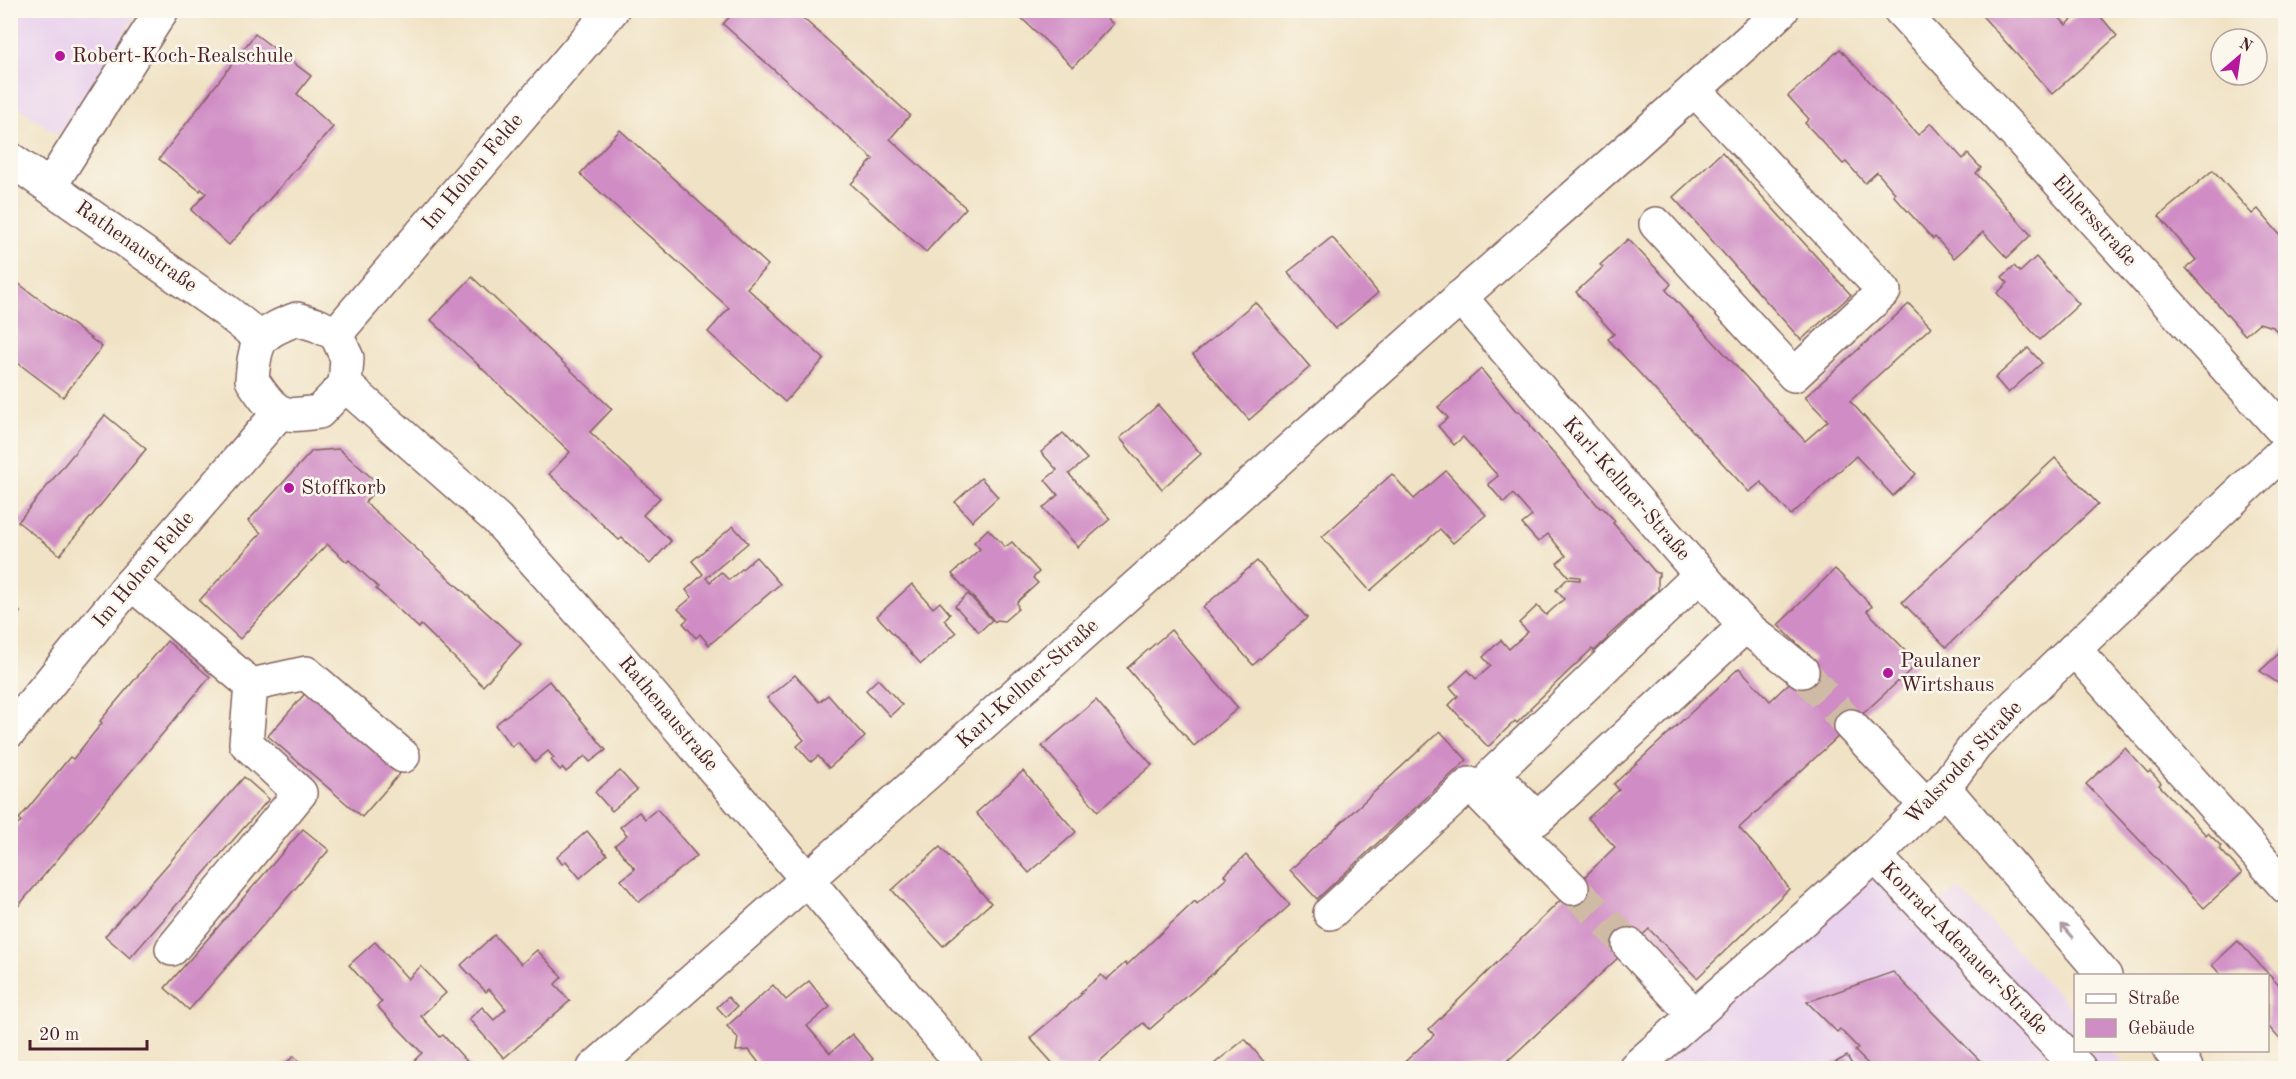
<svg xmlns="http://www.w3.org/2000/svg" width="2296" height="1079" font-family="'Old Standard TT',serif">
  <rect width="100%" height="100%" fill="#fbf7ec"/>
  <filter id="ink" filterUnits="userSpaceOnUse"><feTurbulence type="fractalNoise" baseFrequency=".0167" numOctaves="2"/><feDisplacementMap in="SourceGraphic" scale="12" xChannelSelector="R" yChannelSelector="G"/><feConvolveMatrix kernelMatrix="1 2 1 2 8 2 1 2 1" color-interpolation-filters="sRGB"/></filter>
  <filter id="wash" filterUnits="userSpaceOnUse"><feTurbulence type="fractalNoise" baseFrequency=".008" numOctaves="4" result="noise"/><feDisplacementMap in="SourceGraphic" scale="24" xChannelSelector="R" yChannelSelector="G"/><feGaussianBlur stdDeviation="1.35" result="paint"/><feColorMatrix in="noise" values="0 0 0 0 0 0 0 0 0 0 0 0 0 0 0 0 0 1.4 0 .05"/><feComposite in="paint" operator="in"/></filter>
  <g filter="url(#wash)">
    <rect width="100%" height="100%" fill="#f0e2c4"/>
    <g fill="#e9d2ed">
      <path d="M11 10 139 11 58 135 11 102Z"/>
      <path d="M1875 856 1927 912 1958 888 2075 1012 2076 1050 2111 1051 2128 1068H1635Z"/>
    </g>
    <g id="blocks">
      <g fill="#d08dc5">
        <path d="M736 10H794L910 115 890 139 966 208 926 252 851 184 873 159 723 24Z"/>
        <path d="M1013 10H1098L1113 24 1073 67Z"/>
        <path d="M1977 10H2053L2066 25 2083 10H2095L2117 36 2052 94Z"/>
        <path d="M255 34 311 76 297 94 333 127 229 245 191 210 206 193 201 189 200 191 159 159Z"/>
        <path d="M1840 49 1918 135 1931 123 1963 159 1968 154 1981 168 1976 173 2031 235 2007 258 1983 232 1954 258 1935 237 1933 239 1893 195 1895 193 1877 172 1865 183 1846 162 1843 164 1805 123 1809 119 1788 96Z"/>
        <path d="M620 130 768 265 747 288 824 359 785 402 708 332 729 308 580 174Z"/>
        <path d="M1722 152 1851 295 1801 340 1673 197Z"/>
        <path d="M2213 170 2252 214 2258 209 2286 242V341L2273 327 2259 323 2245 335 2186 268 2196 260 2159 216Z"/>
        <path d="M1332 237 1378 293 1335 329 1288 272Z"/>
        <path d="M1628 239 1671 284 1666 290 1805 441 1828 421 1805 397 1909 304 1931 327 1850 401 1916 474 1893 496 1856 456 1791 515 1761 482 1749 492 1608 339 1614 334 1576 292 1603 267 1600 265Z"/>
        <path d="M2036 257 2079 304 2040 340 1997 293 2008 283 2002 277 2014 266 2020 272Z"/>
        <path d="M10 277 102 347 63 397 10 357Z"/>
        <path d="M472 277 612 409 590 432 660 498 643 515 671 541 650 564 622 538 619 540 549 474 570 452 431 320Z"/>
        <path d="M1255 302 1310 367 1249 420 1193 355Z"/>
        <path d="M2028 348 2042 363 2008 393 1995 378Z"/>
        <path d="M1481 369 1517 412 1519 411 1531 425 1530 426 1600 508 1602 507 1615 521 1613 523 1656 573H1659V576H1658V592H1656L1607 637 1608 638 1594 651 1592 649 1530 708 1531 709 1517 723 1515 721 1488 747 1449 705 1458 696 1450 687 1468 670 1476 679 1491 666 1483 657 1501 640 1509 649 1528 632 1519 623 1537 606 1546 615 1564 599 1556 590 1567 579 1580 580V577L1568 576 1557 563 1566 556 1548 534 1538 542 1522 524 1532 516 1513 494 1504 503 1488 484 1498 476 1463 437 1454 445 1438 426 1448 418 1438 407Z"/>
        <path d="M1158 405 1201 454 1162 489 1120 438Z"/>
        <path d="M105 415 146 449 60 555 18 522Z"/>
        <path d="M1063 433 1087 459 1069 474 1110 519 1078 547 1043 508 1058 495 1045 480 1057 470 1041 452Z"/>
        <path d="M339 449 380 485 365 502 521 644 483 686 421 625 419 628 376 589 378 587 349 560 347 562 327 544 240 639 199 601 261 533 248 521 312 451Z"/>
        <path d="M2055 458 2098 504 1946 647 1902 602Z"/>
        <path d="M1446 471 1486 515 1453 543 1440 529 1370 591 1322 537 1392 474 1414 499Z"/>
        <path d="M981 478 998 497 972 521 955 502Z"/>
        <path d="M733 526 748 543 706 578 710 582 721 572 729 580 756 557 780 584 709 645 700 634 696 638 683 623 688 619 678 609 692 597 686 590 703 574 692 561Z"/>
        <path d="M988 529 1005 547 1012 542 1039 572 1033 578 1038 583 1017 602 1018 609 1004 621 997 620 995 622 952 574 980 549 974 542Z"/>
        <path d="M1257 561 1307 618 1253 665 1203 607Z"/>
        <path d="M1835 569 1872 606 1867 611 1918 663 1739 828 1775 867 1789 889 1697 978 1649 929 1500 1068H1398L1434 1035 1429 1029 1615 847 1588 818 1619 790 1614 784 1739 668 1770 701 1814 660 1778 625Z"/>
        <path d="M912 584 933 608 940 602 950 614 944 620 956 633 921 664 877 616Z"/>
        <path d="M968 594 992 620 979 632 955 606Z"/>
        <path d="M10 604 20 612 10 624Z"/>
        <path d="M1171 630 1238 708 1194 746 1127 668Z"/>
        <path d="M167 641 210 677 10 916V834L21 821 19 819 70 757 73 759 102 723 100 721Z"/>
        <path d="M2286 647V699L2280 693 2285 688 2260 671Z"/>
        <path d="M795 675 819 702 828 695 865 737 829 768 818 756 811 762 797 746 804 740 767 698Z"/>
        <path d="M878 679 902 705 890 716 866 690Z"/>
        <path d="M549 681 606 750 590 762 585 756 566 772 563 768 560 770 551 760 554 758 548 751 535 762 518 742 512 747 495 725Z"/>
        <path d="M309 689 403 770 362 817 268 736Z"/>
        <path d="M1096 700 1152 765 1098 811 1042 746Z"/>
        <path d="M1440 731 1467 760 1317 899 1290 870Z"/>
        <path d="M2125 748 2148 773 2150 771 2161 783 2159 785 2206 835 2208 833 2221 846 2219 848 2242 873 2204 908 2086 784Z"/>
        <path d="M620 771 637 790 612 811 595 792Z"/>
        <path d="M1023 771 1076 832 1029 873 976 813Z"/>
        <path d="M244 777 269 799 130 958 105 936Z"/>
        <path d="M657 809 697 856 639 902 621 880 635 869 615 845 627 835 620 827 639 812 645 819Z"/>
        <path d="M303 829 329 850 189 1010 165 988Z"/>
        <path d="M587 831 607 855 580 878 566 861 562 864 557 857Z"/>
        <path d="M940 847 991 903 943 946 892 890Z"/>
        <path d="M1246 855 1290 905 1150 1029 1143 1023 1092 1068H1057L1030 1038 1082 994 1080 993 1101 975 1106 980 1125 963 1127 965 1195 901 1197 904 1227 878 1224 875Z"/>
        <path d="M494 935 521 964 537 950 562 977 555 984 570 1001 504 1058 469 1019 482 1007 494 1020 506 1009 491 991 489 989 486 992 461 965Z"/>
        <path d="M2238 941 2286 993V1040L2283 1043 2268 1026V975H2221L2212 965Z"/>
        <path d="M375 942 408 979 421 966 446 993 421 1016 440 1037 443 1035 473 1068H406L422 1053 377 1006 382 1002 349 965Z"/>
        <path d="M1893 972 1987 1068H1872L1855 1051 1858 1048 1840 1029 1837 1032 1807 1002Z"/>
        <path d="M809 981 830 1007 807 1026 830 1053 852 1034 873 1059 862 1068H759V1063L749 1050 736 1051 738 1038 727 1026 773 985 786 1000Z"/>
        <path d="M728 997 737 1007 726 1017 717 1007Z"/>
        <path d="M1245 1039 1269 1068H1209Z"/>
        <path d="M294 1056 305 1068H280Z"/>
        <path d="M1847 1056 1854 1068H1825Z"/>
      </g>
    </g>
  </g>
  <g filter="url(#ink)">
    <use href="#blocks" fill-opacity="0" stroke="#846361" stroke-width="1.5"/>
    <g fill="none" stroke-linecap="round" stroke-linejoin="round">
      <g stroke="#cfbba5" stroke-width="33" stroke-dasharray="33 16" stroke-linecap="butt">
        <path d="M1802 671 1851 726"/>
        <path d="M1572 888 1629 945"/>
      </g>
      <defs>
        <g id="minor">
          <path d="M1900 10 2023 142 2286 434"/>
          <path d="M10 159 226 311 260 338"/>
          <path d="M50 186 162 10"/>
          <path d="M1656 224 1794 375 1884 291 1695 90"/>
          <path d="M1460 297 1745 626 1802 671"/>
          <path d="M297 319 317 325 336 334 347 358 345 385 319 412C308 413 291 417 281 412 269 407 259 390 252 380 255 340 259 333 297 319Z"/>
          <path d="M336 334 612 10"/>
          <path d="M345 385 497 519 611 647 966 1068"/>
          <path d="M1700 575 1493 774 1537 819 1745 626"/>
          <path d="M131 583 251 685 246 743 300 793 172 949"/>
          <path d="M2074 649 2286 887"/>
          <path d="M251 685 306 673 403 756"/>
          <path d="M1851 726 1927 806"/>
          <path d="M10 731 131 583 280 412"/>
          <path d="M1944 788 2105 976"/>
          <path d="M1875 856 2079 1068"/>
          <path d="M1330 913 1470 784 1572 888"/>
          <path d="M1629 945 1695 1016"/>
          <path d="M2170 1050 2186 1068"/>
          <path d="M594 1068C858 836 1120 601 1382 367 1515 248 1650 132 1782 10"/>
          <path d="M1635 1068 1875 856 1944 788 1975 746 2015 705 2286 449"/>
        </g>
      </defs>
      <use href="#minor" stroke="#846361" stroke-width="36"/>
      <use href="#minor" stroke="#fff" stroke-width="33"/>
    </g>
    <defs><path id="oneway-shaft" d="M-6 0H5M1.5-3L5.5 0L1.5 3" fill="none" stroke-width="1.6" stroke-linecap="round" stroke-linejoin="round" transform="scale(1.5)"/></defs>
    <use stroke="#ae9aa0" href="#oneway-shaft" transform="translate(2067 931) rotate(-131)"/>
  </g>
  <g fill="#b5179e" stroke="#fbf7ec" stroke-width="2">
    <circle cx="60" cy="56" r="6"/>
    <circle cx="289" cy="488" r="6"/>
    <circle cx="1888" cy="673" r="6"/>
  </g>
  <g text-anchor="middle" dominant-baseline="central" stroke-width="5" stroke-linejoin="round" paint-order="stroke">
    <g font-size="21" fill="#4a1f2b" stroke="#fbf7ec" text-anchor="start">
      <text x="72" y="56">Robert-Koch-Realschule</text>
      <text x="301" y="488">Stoffkorb</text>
      <text x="1900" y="661">Paulaner<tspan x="1900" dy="24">Wirtshaus</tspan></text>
    </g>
    <g font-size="21" fill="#4a1f2b" stroke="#fbf7ec">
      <text transform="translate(473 172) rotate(-50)">Im Hohen Felde</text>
      <text transform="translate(2094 221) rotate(48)">Ehlersstraße</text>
      <text transform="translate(136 247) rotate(35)">Rathenaustraße</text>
      <text transform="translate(1626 489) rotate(49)">Karl-Kellner-Straße</text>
      <text transform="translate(144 570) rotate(-50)">Im Hohen Felde</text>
      <text transform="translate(1028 684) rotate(-42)">Karl-Kellner-Straße</text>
      <text transform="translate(668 714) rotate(50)">Rathenaustraße</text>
      <text transform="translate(1964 763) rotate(-47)">Walsroder Straße</text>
      <text transform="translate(1964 949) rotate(46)">Konrad-Adenauer-Straße</text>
    </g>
  </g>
  <rect width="2296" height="1079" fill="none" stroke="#fbf7ec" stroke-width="36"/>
  <rect x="2074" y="974" width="195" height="78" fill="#fbf7ec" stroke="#b4a19f" stroke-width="1.5"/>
  <rect x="2086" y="994" width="30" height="9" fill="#ffffff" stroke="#b4a19f" stroke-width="1.5"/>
  <text x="2128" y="1004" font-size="18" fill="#4a1f2b">Straße</text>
  <rect x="2086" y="1019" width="30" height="18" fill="#d08dc5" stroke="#b4a19f" stroke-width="1.5"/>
  <text x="2128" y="1034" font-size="18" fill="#4a1f2b">Gebäude</text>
  <g transform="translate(2239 57) rotate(29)"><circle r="28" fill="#fbf7ec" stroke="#b4a19f" stroke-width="1.5"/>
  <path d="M0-4.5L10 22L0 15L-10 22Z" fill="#b5179e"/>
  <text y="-9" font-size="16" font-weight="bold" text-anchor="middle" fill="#4a1f2b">N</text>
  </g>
  <path d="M30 1040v9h117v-9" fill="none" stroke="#4a1f2b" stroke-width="3"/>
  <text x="39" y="1040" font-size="18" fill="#4a1f2b" stroke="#fbf7ec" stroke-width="4.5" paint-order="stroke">20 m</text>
</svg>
